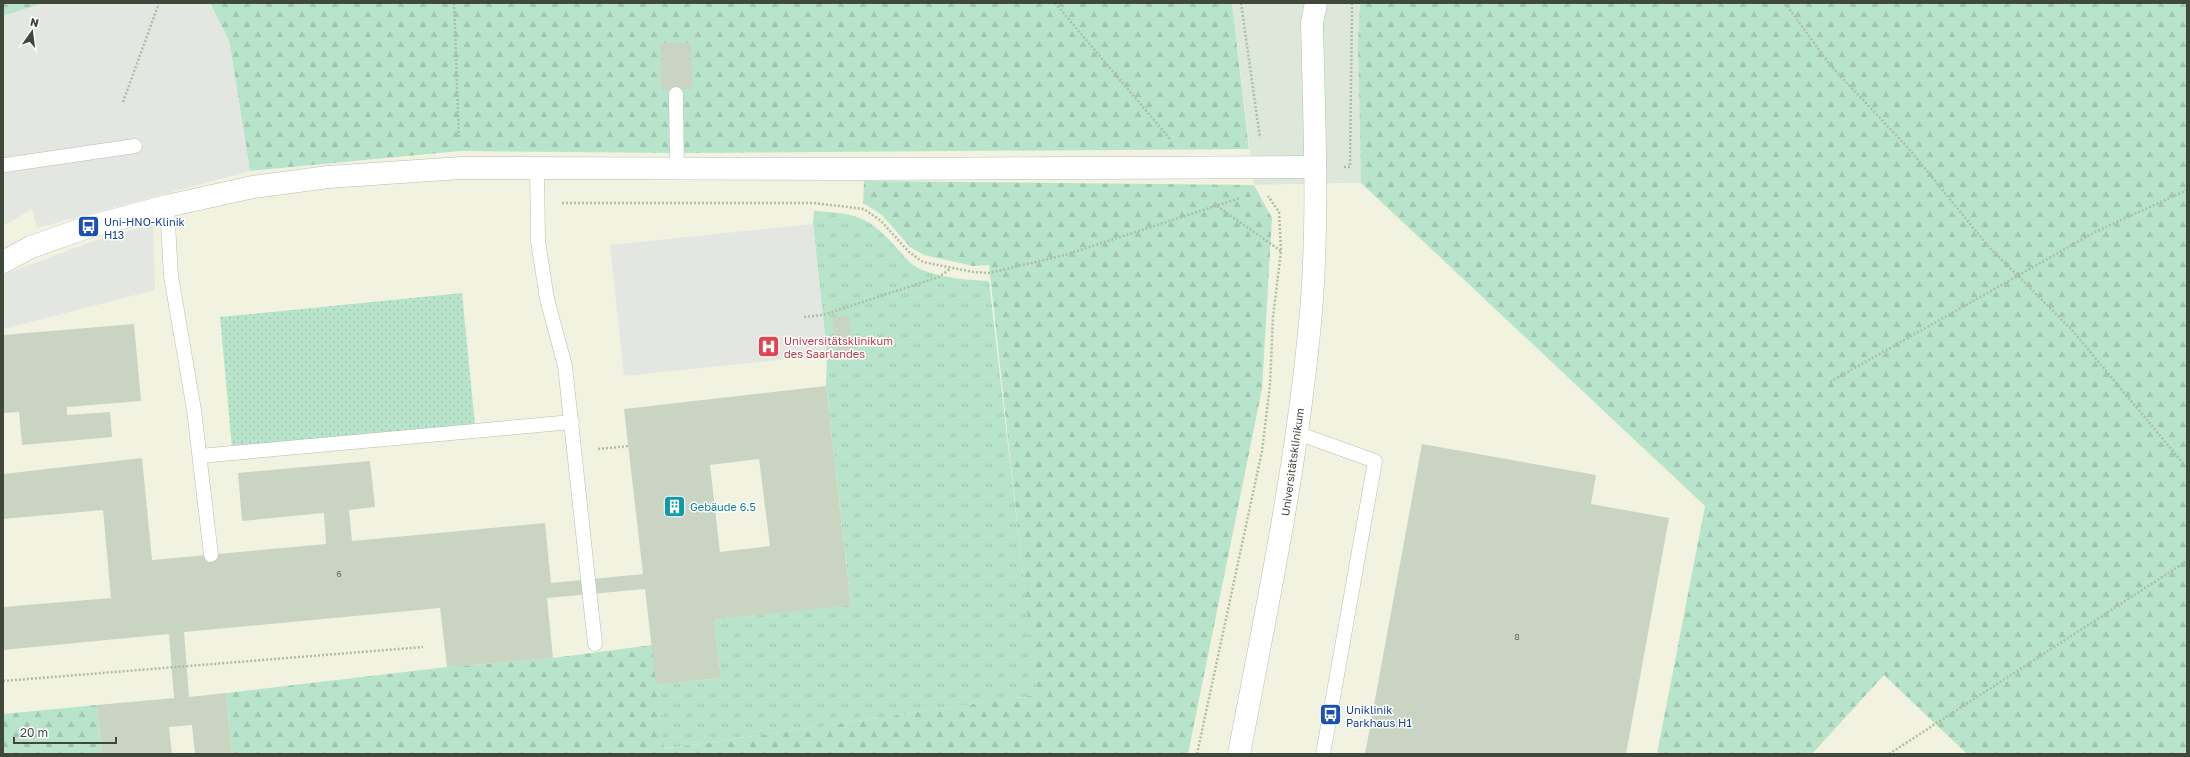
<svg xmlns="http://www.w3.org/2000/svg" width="2190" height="757" font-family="'Golos Text',sans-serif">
  <defs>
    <pattern id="grass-tufts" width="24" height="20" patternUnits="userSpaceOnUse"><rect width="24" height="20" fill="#b9e4cc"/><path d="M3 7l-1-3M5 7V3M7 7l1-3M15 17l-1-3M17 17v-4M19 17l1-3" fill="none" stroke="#a0c5b0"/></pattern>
    <pattern id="forest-firs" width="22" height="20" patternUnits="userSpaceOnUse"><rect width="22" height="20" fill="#b9e4cc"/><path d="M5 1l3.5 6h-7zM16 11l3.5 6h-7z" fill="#a0c5b0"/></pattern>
    <pattern id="park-dots" width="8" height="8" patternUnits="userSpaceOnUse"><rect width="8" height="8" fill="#b9e4cc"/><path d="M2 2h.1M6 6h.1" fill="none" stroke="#a0c5b0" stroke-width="1.8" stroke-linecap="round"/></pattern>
  </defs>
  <rect width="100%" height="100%" fill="#eef4eb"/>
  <path fill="#dee8da" d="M1232 3H1360L1358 43 1361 183 1254 185Z"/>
  <g fill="#f1f3e0">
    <path d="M44 3H210L250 171 460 151 677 153 1249 149 1254 185 1361 183 1705 506 1657 754H3V16Z"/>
    <path d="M1884 675 1967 754H1812Z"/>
  </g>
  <path fill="url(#grass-tufts)" d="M814 211C855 214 866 214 895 246 903 255 910 265 922 270 943 278 968 280 989 281L1037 695 663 749 656 685 721 678 714 620 851 604 826 386 827 355 813 224Z"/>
  <g fill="url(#forest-firs)">
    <path d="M3 3H44L3 16Z"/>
    <path d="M210 3H1232L1249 149 677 153 460 151 250 171 229 41Z"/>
    <path d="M1360 3H2187V754H1967L1884 675 1812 754H1657L1705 506 1361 183 1358 43Z"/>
    <path d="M864 181 1254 185 1272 218 1262 389 1188 754H232L226 693 447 667 553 658 652 645 664 749 1036 695 989 265 973 266 924 255 910 247 882 215 863 203Z"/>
    <path d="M97 705 102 754H3V714Z"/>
  </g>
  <path fill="url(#park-dots)" d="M462 293 475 425 232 448 220 317Z"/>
  <g fill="#e4e6e2">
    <path d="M44 3H210L229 41 250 171 37 228 32 209 3 226V16Z"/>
    <path d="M153 224 155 290 3 329V275L88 243Z"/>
    <path d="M813 224 827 355 624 376 610 245Z"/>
  </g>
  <g fill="#c9d5c2" fill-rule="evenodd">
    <path d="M660 43H691L692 89 661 90Z"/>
    <path d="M849 316 852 351 836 352 833 317Z"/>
    <path d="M134 324 141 401 67 407V415L110 412 112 437 22 445 19 412 3 413V335Z"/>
    <path d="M826 386 851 605 714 620 721 678 656 685 645 589 547 598 553 658 447 667 440 608 184 632 189 697 226 693 232 754H195L192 725 169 727 172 754H102L97 705 174 698 169 634 3 650V607L111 598 103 510 3 519V474L142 458 152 560 326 544 324 513 242 521 238 473 370 461 375 507 349 510 352 541 545 523 551 583 643 574 624 409ZM759 459 770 546 720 552 710 465Z"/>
    <path d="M1422 444 1596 475 1591 504 1669 518 1626 754H1365Z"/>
  </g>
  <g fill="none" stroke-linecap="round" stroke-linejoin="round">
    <defs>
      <g id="service">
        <path d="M676 94 677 169"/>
        <path d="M5 165 135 146"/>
        <path d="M537 168 538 241 547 299 565 366 595 644"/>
        <path d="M167 206 171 276 194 410 211 555"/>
        <path d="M1297 433 1375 461 1323 754"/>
        <path d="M200 456 572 422"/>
      </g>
      <g id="minor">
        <path d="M3 262 31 247 88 227 167 206 253 187 328 177 461 168 865 169 1315 167"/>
        <path d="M1239 754C1267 607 1298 461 1311 312 1319 216 1314 119 1312 23L1316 3"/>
      </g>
    </defs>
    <use href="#service" stroke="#b5bfaf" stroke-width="15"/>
    <use href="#minor" stroke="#b5bfaf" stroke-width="23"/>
    <g stroke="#acbfa1" stroke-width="2.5" stroke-dasharray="2 2" stroke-linecap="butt">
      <path d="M454 3 459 138"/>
      <path d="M1055 3 1170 139"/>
      <path d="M1241 3 1260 138"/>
      <path d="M1785 3 1830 65 1910 150 1988 246 2072 330 2187 468"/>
      <path d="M123 102 159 3"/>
      <path d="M1344 167H1350L1352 3"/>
      <path d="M562 203H814L864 209 881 221 909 252 923 262 973 272 989 273 1065 255 1240 198"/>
      <path d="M1217 206 1281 251"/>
      <path d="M804 317 823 315 939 277 951 268"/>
      <path d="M1830 382 2095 232 2187 190"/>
      <path d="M598 449 629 446"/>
      <path d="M3 681 423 647"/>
      <path d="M1197 754 1262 451 1270 385 1273 317 1281 251 1279 212 1268 196"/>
      <path d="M1889 754 2187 561"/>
    </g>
    <use href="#service" stroke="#fff" stroke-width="14"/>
    <use href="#minor" stroke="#fff" stroke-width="22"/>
  </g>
  <defs>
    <symbol id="bus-square" viewBox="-11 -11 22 22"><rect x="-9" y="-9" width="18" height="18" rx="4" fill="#1a4fb4" stroke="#fff"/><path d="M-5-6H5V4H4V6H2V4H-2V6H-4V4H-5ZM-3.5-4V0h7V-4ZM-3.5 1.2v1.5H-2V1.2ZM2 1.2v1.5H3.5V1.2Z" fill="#fff"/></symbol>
    <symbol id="hospital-square" viewBox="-11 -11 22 22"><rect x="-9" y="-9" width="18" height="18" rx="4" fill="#e0444e" stroke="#fff"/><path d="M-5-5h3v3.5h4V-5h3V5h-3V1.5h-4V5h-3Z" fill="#fff"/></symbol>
    <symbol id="building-square" viewBox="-11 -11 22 22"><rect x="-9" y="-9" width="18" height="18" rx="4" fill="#0f9aa8" stroke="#fff"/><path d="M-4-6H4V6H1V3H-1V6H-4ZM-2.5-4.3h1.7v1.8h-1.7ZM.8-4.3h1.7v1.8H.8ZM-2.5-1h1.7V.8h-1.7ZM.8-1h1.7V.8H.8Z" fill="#fff"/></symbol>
  </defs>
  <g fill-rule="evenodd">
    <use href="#bus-square" x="76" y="214" width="25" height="25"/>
    <use href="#hospital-square" x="756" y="334" width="25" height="25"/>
    <use href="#building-square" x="662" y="494" width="25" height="25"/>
    <use href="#bus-square" x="1318" y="702" width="25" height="25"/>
  </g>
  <g text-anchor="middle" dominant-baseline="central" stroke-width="3" stroke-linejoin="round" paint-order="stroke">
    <g font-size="9" fill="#626b5c">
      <text x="339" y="573">6</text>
      <text x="1517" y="636">8</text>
    </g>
    <g font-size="11" fill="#164399" stroke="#fff" text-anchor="start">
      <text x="104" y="221">Uni-HNO-Klinik<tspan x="104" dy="13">H13</tspan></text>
      <text x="1346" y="709">Uniklinik<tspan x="1346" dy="13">Parkhaus H1</tspan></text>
    </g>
    <g font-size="11" fill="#be3a42" stroke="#fff" text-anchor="start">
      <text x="784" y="340">Universitätsklinikum<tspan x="784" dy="13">des Saarlandes</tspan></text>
    </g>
    <g font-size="11" fill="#3f483a" stroke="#fff">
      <text transform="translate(1292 462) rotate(-82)">Universitätsklinikum</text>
    </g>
    <g font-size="11" fill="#0d838f" stroke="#fff" text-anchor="start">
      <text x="690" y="506">Gebäude 6.5</text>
    </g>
  </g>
  <rect width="2190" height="757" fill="none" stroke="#3f483a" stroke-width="8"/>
  <g transform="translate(32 32) rotate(14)" stroke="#ffffff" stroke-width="3" paint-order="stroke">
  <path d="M0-3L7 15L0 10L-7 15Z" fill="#3f483a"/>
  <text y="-6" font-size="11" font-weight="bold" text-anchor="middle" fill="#3f483a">N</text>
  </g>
  <path d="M14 737v6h102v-6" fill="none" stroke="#3f483a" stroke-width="2"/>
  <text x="20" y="737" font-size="12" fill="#3f483a" stroke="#ffffff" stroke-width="3" paint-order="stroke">20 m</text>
</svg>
